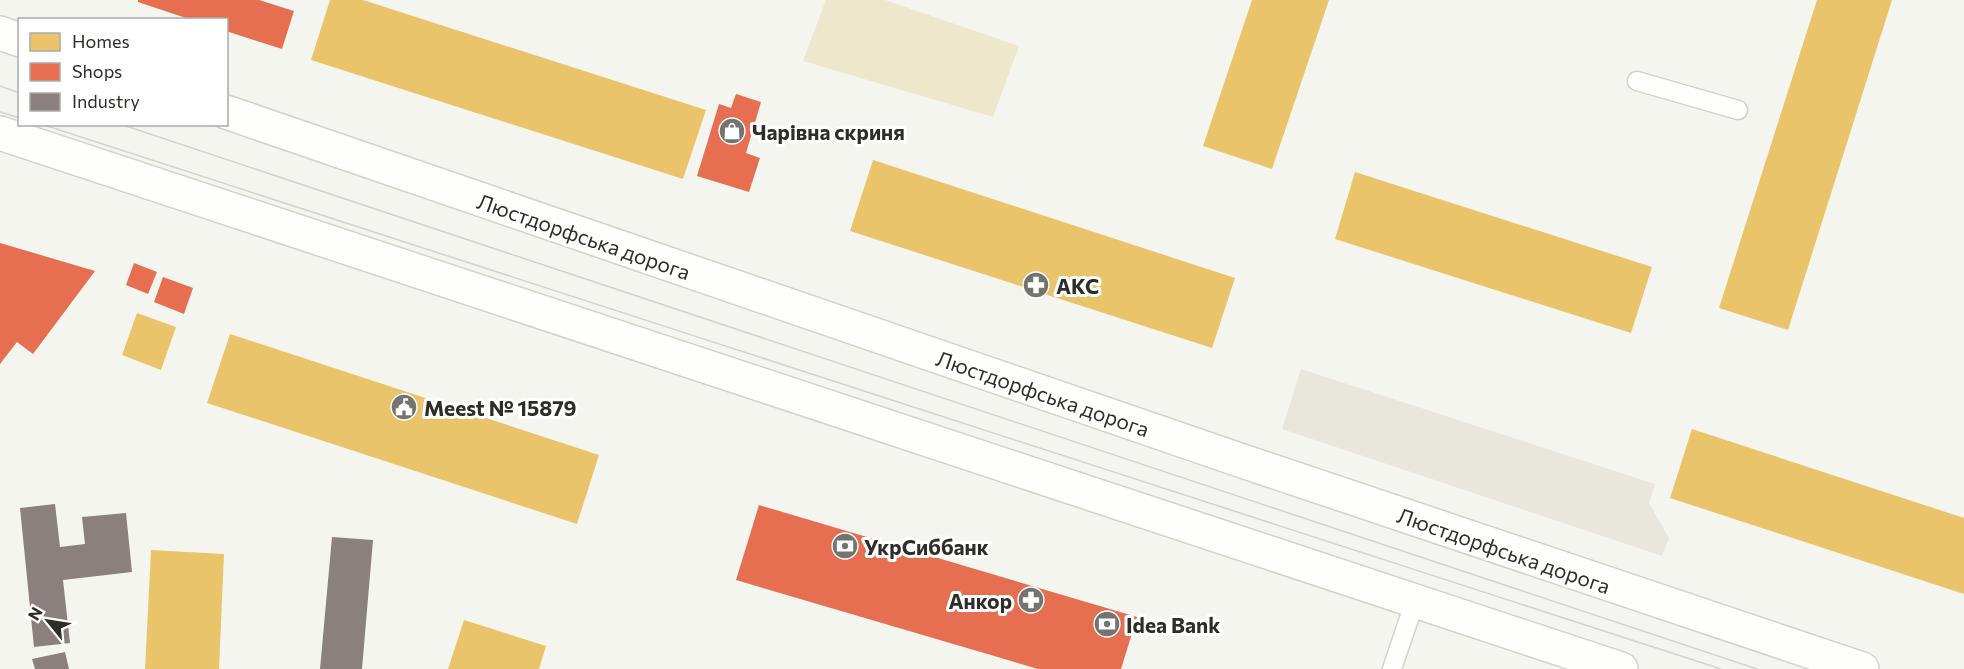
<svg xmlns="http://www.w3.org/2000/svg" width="1964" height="669" font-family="Commissioner,sans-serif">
  <rect width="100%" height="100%" fill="#f5f5f0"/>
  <path fill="#e9e6dc" d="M1301 369 1655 484 1649 503 1669 538 1662 556 1282 429Z"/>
  <path fill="#ede7cc" d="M826 0H885L1019 46 993 117 803 61Z"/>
  <g fill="#e9c46a">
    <path d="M330 0H363L706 110 683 179 311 60Z"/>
    <path d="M1252 0H1329L1272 169 1203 146Z"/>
    <path d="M1817 0H1892L1788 330 1719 308Z"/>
    <path d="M873 160 1235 278 1212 348 850 231Z"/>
    <path d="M1355 172 1652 267 1631 333 1335 239Z"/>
    <path d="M137 313 176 327 161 370 122 355Z"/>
    <path d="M230 334 599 455 577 524 207 403Z"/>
    <path d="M1692 429 1964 518V594L1670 498Z"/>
    <path d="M151 550 224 554 219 669H145Z"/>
    <path d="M464 620 546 646 539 669H448Z"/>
  </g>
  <g fill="#e76f51">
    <path d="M138 0H259L294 11 282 49 226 31V20H192L138 2Z"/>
    <path d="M736 94 761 102 746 153 760 158 749 192 697 176 719 104 731 108Z"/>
    <path d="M0 243 95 271 33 354 17 342 0 364Z"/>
    <path d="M134 263 157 272 148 294 126 285Z"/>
    <path d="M163 277 193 288 184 314 154 302Z"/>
    <path d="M759 505 1137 617 1121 669H1038L736 580Z"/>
  </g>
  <g fill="#8a817c">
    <path d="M55 504 60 547 85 544 82 517 126 513 132 572 63 580 70 643 34 647 20 508Z"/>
    <path d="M332 537 373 540 362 669H320Z"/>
    <path d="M65 652 69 669H35L32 659Z"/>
  </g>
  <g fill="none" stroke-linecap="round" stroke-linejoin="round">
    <defs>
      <g id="lane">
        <path d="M1637 81 1738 110"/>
        <path d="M1392 669 1415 601"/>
      </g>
      <g id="primary">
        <path d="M0 33 20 40"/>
        <path d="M226 112C771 300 1315 488 1862 669"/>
        <path d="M0 133 1621 669"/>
      </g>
    </defs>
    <use href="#lane" stroke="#d1d1cd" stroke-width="21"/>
    <use href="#primary" stroke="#d1d1cd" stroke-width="36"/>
    <use href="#lane" stroke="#fefefd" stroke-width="18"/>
    <use href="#primary" stroke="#fefefd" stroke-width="33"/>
    <g stroke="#d2d2d1" stroke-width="1.5">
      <path d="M0 86 20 93"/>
      <path d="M0 112 20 118"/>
      <path d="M41 124 1721 669"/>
      <path d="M120 124 1757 669"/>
    </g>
  </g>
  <defs>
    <symbol id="shop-disc" viewBox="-11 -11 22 22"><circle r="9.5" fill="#74736f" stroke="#fff"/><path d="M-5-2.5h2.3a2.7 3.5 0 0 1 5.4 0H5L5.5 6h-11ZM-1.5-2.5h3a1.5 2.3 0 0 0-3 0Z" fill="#fff"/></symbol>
    <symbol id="pharmacy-disc" viewBox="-11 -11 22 22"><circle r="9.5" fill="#74736f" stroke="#fff"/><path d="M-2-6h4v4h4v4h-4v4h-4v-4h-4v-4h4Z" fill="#fff"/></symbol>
    <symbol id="civic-disc" viewBox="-11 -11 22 22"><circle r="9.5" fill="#74736f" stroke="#fff"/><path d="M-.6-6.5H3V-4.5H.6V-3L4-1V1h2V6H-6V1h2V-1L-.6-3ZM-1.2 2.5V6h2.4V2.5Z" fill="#fff"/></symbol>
    <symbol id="bank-disc" viewBox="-11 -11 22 22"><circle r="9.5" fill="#74736f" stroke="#fff"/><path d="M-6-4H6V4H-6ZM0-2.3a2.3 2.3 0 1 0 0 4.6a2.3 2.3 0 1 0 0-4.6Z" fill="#fff"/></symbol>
  </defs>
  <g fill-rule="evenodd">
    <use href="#shop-disc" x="717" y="116" width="30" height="30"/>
    <use href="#pharmacy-disc" x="1021" y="270" width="30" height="30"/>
    <use href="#civic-disc" x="389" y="392" width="30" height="30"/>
    <use href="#bank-disc" x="830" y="531" width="30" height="30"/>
    <use href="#pharmacy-disc" x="1016" y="585" width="30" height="30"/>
    <use href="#bank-disc" x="1092" y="609" width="30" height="30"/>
  </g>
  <g text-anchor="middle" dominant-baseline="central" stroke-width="6" stroke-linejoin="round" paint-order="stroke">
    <g font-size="21" font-weight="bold" fill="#2e2d29" stroke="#fff" text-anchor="start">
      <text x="752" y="131">Чарівна скриня</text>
      <text x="1056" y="285">АКС</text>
      <text x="424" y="407">Meest № 15879</text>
      <text x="864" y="546">УкрСиббанк</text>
      <text x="1012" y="600" text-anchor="end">Анкор</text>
      <text x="1126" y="624">Idea Bank</text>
    </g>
    <g font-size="21" fill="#2e2d29" stroke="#fff">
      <text transform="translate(584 236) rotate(19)">Люстдорфська дорога</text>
      <text transform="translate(1043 393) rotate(19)">Люстдорфська дорога</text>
      <text transform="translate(1504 550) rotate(19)">Люстдорфська дорога</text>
    </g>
  </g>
  <rect x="18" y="18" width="210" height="108" fill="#ffffff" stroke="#ababa9" stroke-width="1.5"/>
  <rect x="30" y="33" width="30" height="18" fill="#e9c46a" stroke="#ababa9" stroke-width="1.5"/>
  <text x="72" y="48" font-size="18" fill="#2e2d29">Homes</text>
  <rect x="30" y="63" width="30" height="18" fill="#e76f51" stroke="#ababa9" stroke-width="1.5"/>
  <text x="72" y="78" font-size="18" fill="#2e2d29">Shops</text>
  <rect x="30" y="93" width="30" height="18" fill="#8a817c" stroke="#ababa9" stroke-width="1.5"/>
  <text x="72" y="108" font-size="18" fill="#2e2d29">Industry</text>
  <g transform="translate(48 621) rotate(300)" stroke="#ffffff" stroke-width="4.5" paint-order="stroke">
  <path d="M0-4.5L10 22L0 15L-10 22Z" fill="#2e2d29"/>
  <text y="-9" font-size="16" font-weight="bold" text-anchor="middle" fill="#2e2d29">N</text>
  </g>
</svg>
